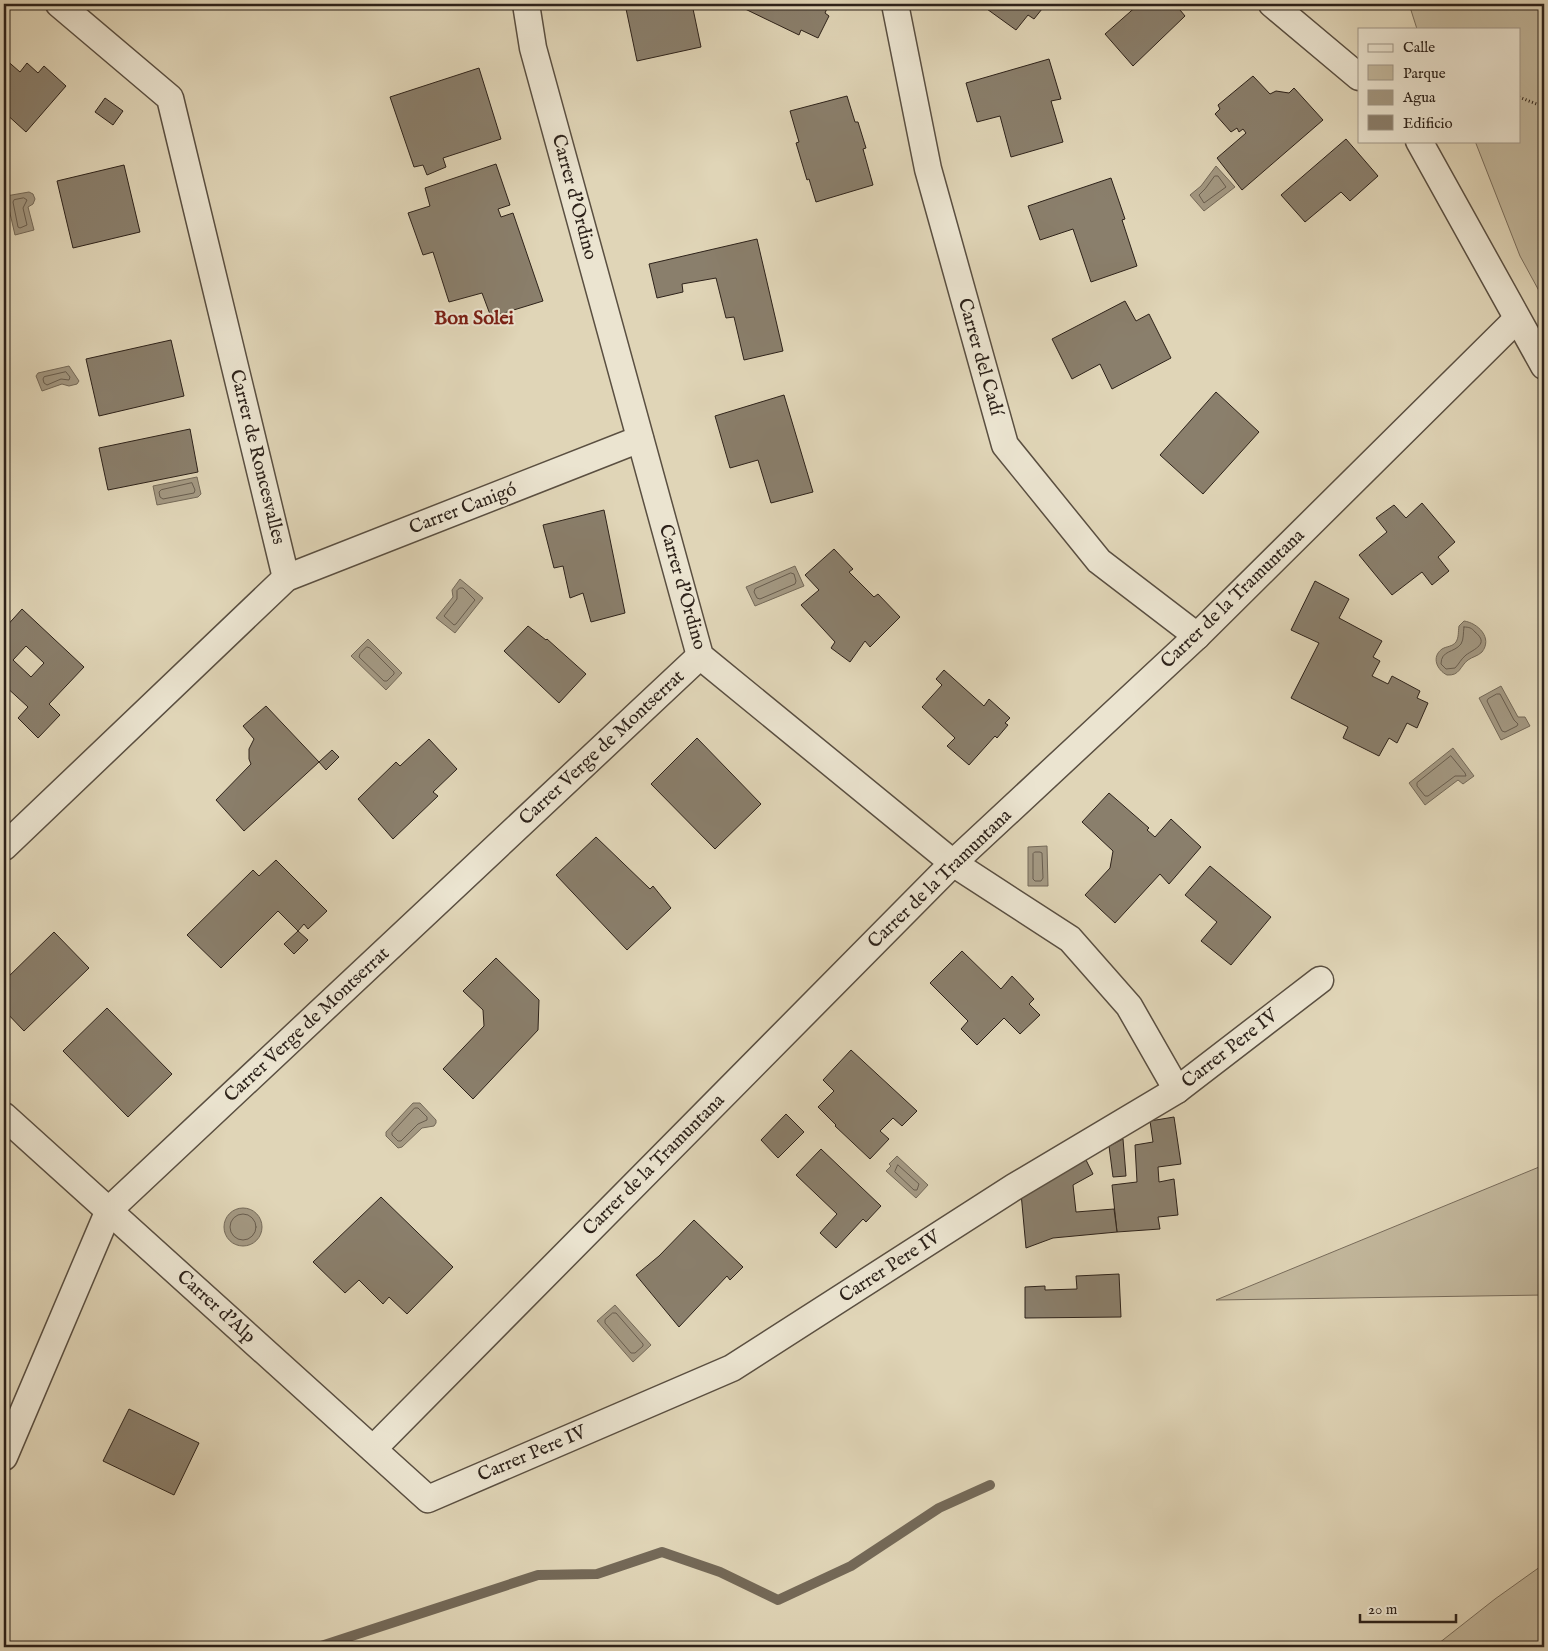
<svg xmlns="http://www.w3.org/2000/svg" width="1548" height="1651" font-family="'IM FELL English',serif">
  <rect width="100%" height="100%" fill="#e0d5b7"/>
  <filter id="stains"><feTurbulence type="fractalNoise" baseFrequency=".004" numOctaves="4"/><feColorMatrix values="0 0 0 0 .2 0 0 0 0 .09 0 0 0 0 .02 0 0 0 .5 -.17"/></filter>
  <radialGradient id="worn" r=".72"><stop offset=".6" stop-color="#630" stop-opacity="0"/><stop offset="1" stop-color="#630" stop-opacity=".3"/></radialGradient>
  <g fill="#c2b79c" stroke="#786c5b">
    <path d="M1409 4H1544V300L1520 256 1475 141H1519V29H1417Z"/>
    <path d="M1544 1165V1295L1216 1300Z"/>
    <path d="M1544 1564V1647H1434L1495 1599Z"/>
  </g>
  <g fill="#a39882" stroke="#746958">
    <path d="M1216 166 1235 187 1204 211 1190 195 1201 186Z"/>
    <path d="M29 192 33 194 35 199 33 204 28 207 34 230 15 235 6 196Z"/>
    <path d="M69 366 79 381 77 384 69 386 62 384 42 391 36 376 38 373Z"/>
    <path d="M197 477 201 494 198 497 157 505 153 486Z"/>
    <path d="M795 566 804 586 755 606 746 587Z"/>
    <path d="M460 579 483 598 455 633 436 618 453 597 452 590Z"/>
    <path d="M1464 621C1478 623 1493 638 1482 652 1478 656 1472 657 1468 660 1460 666 1460 676 1447 675 1437 670 1431 657 1442 649 1447 646 1452 647 1456 642 1459 637 1458 632 1459 626Z"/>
    <path d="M368 639 402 673 386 690 351 656Z"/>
    <path d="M1501 686 1518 717H1525L1530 726 1501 740 1479 698Z"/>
    <path d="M1453 748 1474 776 1463 784 1458 780 1425 805 1409 783Z"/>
    <path d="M1047 846 1048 886H1028V847Z"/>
    <path d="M413 1103H420L436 1120V1123L434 1126 422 1128 402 1147 398 1148 386 1136V1132Z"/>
    <path d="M897 1156 928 1185 916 1198 886 1171 891 1166 889 1164Z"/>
    <circle cx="243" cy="1227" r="19"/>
    <path d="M615 1305 651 1345 633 1362 597 1321Z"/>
  </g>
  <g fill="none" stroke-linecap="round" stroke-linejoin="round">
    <g stroke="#685d4e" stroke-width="1">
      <path d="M1215 176H1218L1226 187 1204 203 1199 195 1205 189Z"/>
      <path d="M24 198 27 200 23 208 27 225 20 228 18 227 13 202 14 200Z"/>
      <path d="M66 372 70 377 69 380 61 379 47 385 44 383 43 379 44 377Z"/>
      <path d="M192 483 195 490 194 493 163 499 160 497 159 492 161 490Z"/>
      <path d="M791 573 794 574 796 581 795 584 760 599 757 598 754 592 755 589Z"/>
      <path d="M460 588H463L475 600 456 624 454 625 444 616 457 599V591Z"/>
      <path d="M1464 627C1469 627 1472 628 1475 632 1490 644 1474 649 1466 655 1461 659 1459 664 1455 668L1446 669 1441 664C1441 650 1454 653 1461 644 1464 639 1463 633 1464 627Z"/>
      <path d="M367 647 370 648 394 672V674L387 681H384L359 657 360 654Z"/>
      <path d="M1497 694H1500L1514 720 1518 724 1517 726 1505 732 1502 731 1487 701 1488 699Z"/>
      <path d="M1451 756 1465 773 1466 776H1455L1428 796H1425L1417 786V783Z"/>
      <path d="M1035 852H1040L1042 853 1043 878 1041 881H1035L1033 879V854Z"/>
      <path d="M415 1108H418L427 1117V1120L418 1124 401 1141H398L392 1135V1133Z"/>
      <path d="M898 1165 919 1184 917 1190H914L895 1172Z"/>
      <circle cx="243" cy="1227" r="13"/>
      <path d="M613 1313H616L643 1344V1346L635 1353H631L605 1323V1320Z"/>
    </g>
    <g stroke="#746958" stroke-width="10">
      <path d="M4 1647H9"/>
      <path d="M318 1647 538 1575 597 1574 662 1552 720 1572 778 1600 851 1566 939 1508 990 1485"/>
    </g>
  </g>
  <g fill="#8a7f6c" stroke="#2d221a" fill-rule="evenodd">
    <path d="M625 4H692L701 47 637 61Z"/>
    <path d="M745 4H829L825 13 829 16 818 38 801 30 799 35 743 8Z"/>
    <path d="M980 4H1046L1034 19 1028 15 1016 30Z"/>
    <path d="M1139 4H1175L1185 16 1133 66 1105 34Z"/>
    <path d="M4 58 20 72 27 63 38 73 44 66 66 86 26 132 4 112Z"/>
    <path d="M1049 59 1061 99 1051 101 1063 142 1011 157 1000 116 977 122 966 83Z"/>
    <path d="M479 68 501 139 443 158 446 167 427 175 423 165 414 167 390 97Z"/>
    <path d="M1253 76 1270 94 1276 91 1289 93 1294 88 1323 120 1242 190 1217 158 1246 133 1243 129 1239 132 1237 128 1231 132 1215 114 1220 109 1218 105Z"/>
    <path d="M847 96 855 122H858L866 148 863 149 873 185 816 202 809 179 807 180 796 143 799 142 790 111Z"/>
    <path d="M105 98 123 111 113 125 95 112Z"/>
    <path d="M1346 139 1378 176 1350 201 1341 192 1305 222 1281 195Z"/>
    <path d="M496 164 510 205 498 209 501 217 513 213 543 301 491 317 482 293 449 302 433 252 423 255 408 213 430 206 425 188Z"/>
    <path d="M124 165 140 232 73 248 57 181Z"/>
    <path d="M1111 178 1125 219 1122 220 1137 266 1091 282 1073 229 1040 240 1028 206Z"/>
    <path d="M757 239 783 351 744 360 734 317 726 318 716 278 682 284 683 292 657 298 649 264Z"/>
    <path d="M1125 301 1136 321 1149 314 1171 358 1112 389 1100 364 1072 379 1052 339Z"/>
    <path d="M171 340 184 396 99 416 86 359Z"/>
    <path d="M1216 392 1259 432 1203 494 1160 455Z"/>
    <path d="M784 395 813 492 771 503 758 460 730 468 715 416Z"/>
    <path d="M190 429 198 472 108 490 99 448Z"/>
    <path d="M1422 503 1455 542 1438 557 1449 571 1432 585 1422 572 1392 595 1359 555 1387 532 1376 518 1394 505 1406 518Z"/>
    <path d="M604 510 625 613 591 622 583 593 570 598 563 566 554 568 543 525Z"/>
    <path d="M834 549 853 569 849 572 874 597 878 594 900 617 870 647 865 641 850 662 831 648 835 642 801 605 819 590 805 575Z"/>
    <path d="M1315 581 1349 599 1339 618 1382 641 1373 657 1380 661 1372 676 1388 684 1392 676 1420 691 1417 698 1428 703 1417 728 1407 723 1397 743 1389 738 1379 756 1343 738 1348 727 1291 698 1319 643 1291 630Z"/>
    <path d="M22 609 84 667 49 704 60 715 38 738 18 718 28 707 4 685V629ZM26 646 44 663 31 677 13 660Z"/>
    <path d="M528 626 546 640 547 639 586 674 559 703 504 651Z"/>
    <path d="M944 670 984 706 989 699 1010 718 1005 723 1008 725 997 738 995 736 969 765 947 746 955 738 922 707 942 685 936 679Z"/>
    <path d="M266 706 319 762 244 831 216 800 251 764 249 759V749L254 739 243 726Z"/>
    <path d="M697 738 761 804 715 849 651 784Z"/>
    <path d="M429 739 457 769 433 792 438 796 393 839 358 799 396 762 400 766Z"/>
    <path d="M332 750 339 757 326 770 319 762Z"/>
    <path d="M1109 793 1149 828 1147 830 1155 837 1171 819 1201 847 1169 884 1160 874 1115 923 1085 895 1110 868 1113 851 1082 822Z"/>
    <path d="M596 837 650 889 653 886 671 908 627 950 556 875Z"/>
    <path d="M276 860 327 911 308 929 304 924 298 931 278 911 221 968 187 935 253 870 259 876Z"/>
    <path d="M1210 866 1271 917 1231 965 1201 941 1217 922 1185 895Z"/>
    <path d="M298 931 308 940 294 954 284 944Z"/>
    <path d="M54 932 89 968 24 1031 4 1010V981Z"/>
    <path d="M962 951 1001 989 1012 976 1034 999 1029 1004 1040 1015 1020 1034 1004 1018 977 1045 961 1029 968 1021 930 983Z"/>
    <path d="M496 958 539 1000 538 1030 473 1099 443 1069 484 1026 483 1010 463 991Z"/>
    <path d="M107 1008 172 1074 128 1117 63 1051Z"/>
    <path d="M851 1050 917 1111 902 1126 893 1118 880 1131 889 1139 870 1159 835 1126 836 1125 818 1107 834 1091 823 1080Z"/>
    <path d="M786 1114 804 1132 778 1158 761 1140Z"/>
    <path d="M1174 1117 1181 1164 1158 1167 1159 1182 1174 1179 1178 1215 1158 1217 1160 1229 1117 1232 1112 1185 1137 1182 1135 1145 1153 1142 1150 1121Z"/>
    <path d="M1123 1139 1126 1176 1113 1177 1109 1146Z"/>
    <path d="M821 1149 881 1206 866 1222 863 1219 836 1248 820 1233 837 1214 796 1175Z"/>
    <path d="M1086 1160 1093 1174 1073 1185 1076 1212 1114 1209 1117 1232 1053 1238 1026 1248 1021 1193 1046 1183 1047 1180Z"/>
    <path d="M381 1197 453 1267 407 1314 389 1297 383 1304 359 1280 345 1293 313 1262Z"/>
    <path d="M694 1220 743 1267 730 1280 727 1276 679 1327 636 1275 659 1256Z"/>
    <path d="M1119 1274 1121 1317 1025 1318V1287L1045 1286V1290L1077 1289 1076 1276Z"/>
    <path d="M129 1409 199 1443 174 1495 103 1461Z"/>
  </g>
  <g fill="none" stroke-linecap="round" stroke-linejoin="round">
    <defs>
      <g id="minor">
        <path d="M59 4 170 98 286 578"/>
        <path d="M526 4 533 48 700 656 953 863 1070 939 1129 1006 1177 1090"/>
        <path d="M895 4 928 169 1005 445 1099 561 1197 636"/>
        <path d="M1272 4 1359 77"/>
        <path d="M1419 141 1544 366"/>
        <path d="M4 847 286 578 640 439"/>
        <path d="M4 1116 428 1499 732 1368 1014 1187 1177 1090 1320 980"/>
        <path d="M373 1449 953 863 1197 636 1517 319"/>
        <path d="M4 1457 109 1210 700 656"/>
      </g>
    </defs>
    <use href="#minor" stroke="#5a4f41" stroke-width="29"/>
    <path stroke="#2d221a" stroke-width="3" stroke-dasharray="1 2.5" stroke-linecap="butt" d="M1519 97 1544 107"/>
    <use href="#minor" stroke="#ebe4d0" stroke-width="26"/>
  </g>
  <g text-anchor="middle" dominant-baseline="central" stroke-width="4" stroke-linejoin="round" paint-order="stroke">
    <g font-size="19" fill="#2d221a" stroke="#ebe4d0">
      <text transform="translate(574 197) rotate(75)">Carrer d'Ordino</text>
      <text transform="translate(980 357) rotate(74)">Carrer del Cadí</text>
      <text transform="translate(257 457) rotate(76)">Carrer de Roncesvalles</text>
      <text transform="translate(463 509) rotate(-21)">Carrer Canigó</text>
      <text transform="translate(682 587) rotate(74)">Carrer d'Ordino</text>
      <text transform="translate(1233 599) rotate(-44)">Carrer de la Tramuntana</text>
      <text transform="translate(602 748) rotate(-43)">Carrer Verge de Montserrat</text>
      <text transform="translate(940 879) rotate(-44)">Carrer de la Tramuntana</text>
      <text transform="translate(307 1025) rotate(-43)">Carrer Verge de Montserrat</text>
      <text transform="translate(1230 1049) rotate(-38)">Carrer Pere IV</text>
      <text transform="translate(654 1165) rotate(-45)">Carrer de la Tramuntana</text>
      <text transform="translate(890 1267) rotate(-33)">Carrer Pere IV</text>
      <text transform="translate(216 1307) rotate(42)">Carrer d'Alp</text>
      <text transform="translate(532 1454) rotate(-23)">Carrer Pere IV</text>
    </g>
    <g font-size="20" font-weight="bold" fill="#7a1f14" stroke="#ebe4d0">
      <text x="474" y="318">Bon Solei</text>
    </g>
  </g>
  <rect width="1548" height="1651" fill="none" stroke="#e0d5b7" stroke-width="20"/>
  <rect x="5" y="5" width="1538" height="1641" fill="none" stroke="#2d221a" stroke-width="2.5"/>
  <rect x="10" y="10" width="1528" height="1631" fill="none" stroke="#2d221a"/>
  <rect x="1358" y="28" width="162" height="115" fill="#ebe4d0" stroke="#9f9687"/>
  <rect x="1368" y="44" width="25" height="8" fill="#ebe4d0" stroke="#9f9687"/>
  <text x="1403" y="52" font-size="15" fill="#2d221a">Calle</text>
  <rect x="1368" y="65" width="25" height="15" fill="#c2b79c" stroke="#9f9687"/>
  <text x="1403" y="78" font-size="15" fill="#2d221a">Parque</text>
  <rect x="1368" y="90" width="25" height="15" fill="#a39882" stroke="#9f9687"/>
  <text x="1403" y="102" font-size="15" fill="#2d221a">Agua</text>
  <rect x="1368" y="115" width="25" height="15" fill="#8a7f6c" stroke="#9f9687"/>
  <text x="1403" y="128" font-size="15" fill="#2d221a">Edificio</text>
  <path d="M1360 1614v8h96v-8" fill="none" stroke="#2d221a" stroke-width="2.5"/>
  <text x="1368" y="1614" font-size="15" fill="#2d221a" stroke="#ebe4d0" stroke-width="4" paint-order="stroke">20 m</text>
  <rect width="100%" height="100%" filter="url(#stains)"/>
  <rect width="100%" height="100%" fill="url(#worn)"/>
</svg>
